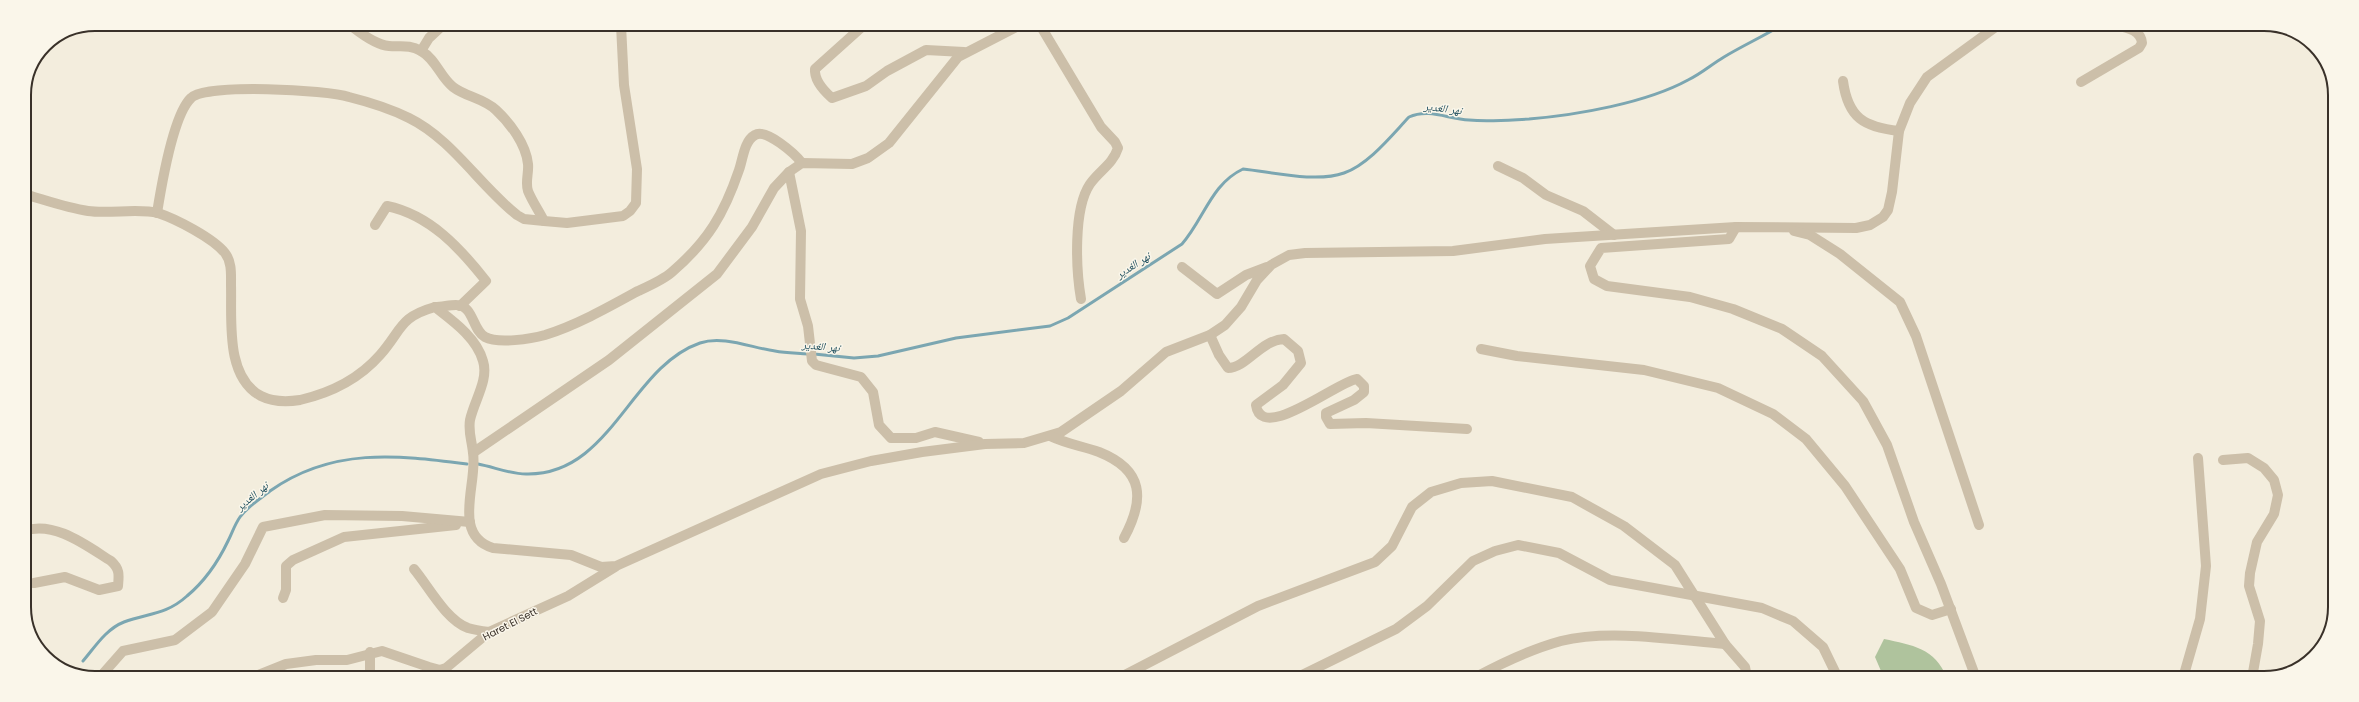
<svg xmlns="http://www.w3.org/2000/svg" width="2359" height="702" font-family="Poppins,'Noto Naskh Arabic',sans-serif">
  <rect width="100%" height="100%" fill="#f3eddd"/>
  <path fill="#afc39d" d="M1884 639C1912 645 1935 648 1947 678H1884L1875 657Z"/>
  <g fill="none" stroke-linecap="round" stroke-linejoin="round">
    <g stroke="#7ba6b1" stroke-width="3">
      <path d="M814 354 854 358 878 356 956 338 1050 326 1068 318 1182 244C1204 219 1211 184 1243 169 1272 172 1316 183 1344 173 1369 164 1391 136 1409 117 1429 108 1448 119 1469 120 1489 122 1509 120 1529 119 1577 115 1646 103 1688 80 1701 74 1712 64 1724 57 1742 46 1762 37 1780 26"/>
      <path d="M478 464C494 467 510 474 526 474 611 476 630 367 700 343 723 335 752 348 775 351 786 353 797 353 808 354"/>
      <path d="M83 661C95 647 106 629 124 622 148 613 166 615 187 596 205 581 218 562 228 541 232 533 235 524 240 517 248 506 260 499 270 491 332 447 397 455 467 464"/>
    </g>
    <g stroke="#ccbfa9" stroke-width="10">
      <path d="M360 24 354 28C363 35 377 45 389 46 401 47 409 44 421 51 436 59 440 77 453 87 466 97 483 98 496 110 510 123 526 144 528 164 529 173 525 182 528 191 532 201 539 211 544 221L567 223 623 216 630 211 636 203 637 169 624 85 621 25"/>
      <path d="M864 25 815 69C814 81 824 91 832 98L866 86 887 71 926 50 964 52"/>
      <path d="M1040 25 1101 127 1115 142 1118 148C1113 164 1099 171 1090 184 1073 209 1076 270 1081 299"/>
      <path d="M421 51 429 38 444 24"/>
      <path d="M1843 81C1848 118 1864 127 1899 131"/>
      <path d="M2081 82 2139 48 2142 43C2141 30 2127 27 2116 26"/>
      <path d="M1498 166 1523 178 1546 195 1583 211 1614 235"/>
      <path d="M789 172 801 231 800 299 808 326 812 361 816 365 861 377 873 392 879 425 891 438H916L935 432 979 442"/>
      <path d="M24 194C45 200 67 208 88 211 109 214 139 208 158 213 176 219 213 238 225 253 232 262 231 274 231 285 232 320 225 377 261 396 273 402 287 402 300 400 330 393 359 379 380 355 402 330 399 317 435 307 453 321 477 338 483 361 489 380 474 401 470 420 468 432 472 441 473 453 478 483 451 535 493 548L571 555 601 567 616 566 821 474 871 461 922 452 985 444 1024 443 1061 432 1121 391 1166 352 1210 335 1225 325 1241 307 1257 280 1271 265 1289 255 1305 253 1453 251 1545 239 1736 227 1856 228 1870 225 1883 217 1888 210 1892 192 1899 131 1910 103 1927 77 1997 26"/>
      <path d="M157 213C161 188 173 115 191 98 206 83 327 90 349 97 369 102 391 109 409 118 452 139 480 186 517 215L524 219 544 221"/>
      <path d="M375 225 387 206C430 215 460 248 486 281L460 306"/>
      <path d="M1736 227 1729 239 1601 248 1590 266 1594 279 1607 286 1690 297 1733 309 1782 329 1822 356 1863 401 1887 445 1914 522 1941 584 1976 678"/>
      <path d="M1794 231 1810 235 1840 254 1900 302 1916 336 1979 525"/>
      <path d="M1182 267 1217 294 1246 275 1267 267"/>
      <path d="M435 307C442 307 449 305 456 305 474 305 472 330 485 337 498 344 531 339 545 335 577 325 609 307 638 291 649 286 663 280 672 272 708 241 724 214 739 170 743 159 744 141 755 135 766 128 795 154 802 163"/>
      <path d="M1210 335 1219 355 1228 368C1246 368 1261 340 1284 339L1298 351 1301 363 1283 385 1256 405C1261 444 1338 381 1357 379L1364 386V392L1354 400 1326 413V417L1330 424 1366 423 1467 429"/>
      <path d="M1481 349 1517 356 1644 370 1718 388 1773 414 1806 439 1845 486 1900 569 1916 608 1932 615 1951 609"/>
      <path d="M1050 436C1067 444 1082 446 1099 452 1144 470 1145 499 1124 538"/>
      <path d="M474 452 609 360 717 274 752 227 774 188 789 172 802 163 852 164 868 158 889 143 958 57 1020 25"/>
      <path d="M2223 460 2248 458 2264 468 2274 480 2278 495 2274 514 2257 542 2250 573 2249 586 2260 621 2258 644 2252 678"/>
      <path d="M24 531C54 520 87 546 111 561 120 569 119 575 118 586L99 590 65 577 34 583"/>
      <path d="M414 569C429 587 446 620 468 628 475 630 482 631 489 632"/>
      <path d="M283 598 286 590V566L293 560 344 537 456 525"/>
      <path d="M1725 644 1745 667 1747 677"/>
      <path d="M101 676 123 651 175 640 212 612 245 564 263 527 325 515 402 516 470 522"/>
      <path d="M256 676 286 664 316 660H347L382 651 429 667 440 670 446 668 489 632 568 596 615 567"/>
      <path d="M370 676V652"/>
      <path d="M1121 677 1258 606 1375 562 1392 546 1412 507 1431 492 1461 483 1492 481 1572 497 1624 526 1675 565 1725 644C1676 640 1609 629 1561 641 1532 649 1502 663 1476 677"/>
      <path d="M1298 677 1396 629 1427 606 1473 561 1495 551 1518 545 1559 553 1610 580 1762 608 1793 621 1823 647 1838 678"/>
      <path d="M2183 678 2200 619 2206 566 2198 458"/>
    </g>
  </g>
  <g text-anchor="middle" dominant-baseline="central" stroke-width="3" stroke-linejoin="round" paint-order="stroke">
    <g font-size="10" fill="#393129" stroke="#faf6ea">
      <text transform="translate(510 624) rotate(-27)">Haret EI Sett</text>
    </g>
    <g font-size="11" font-style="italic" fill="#1d4d5c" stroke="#faf6ea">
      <text transform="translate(1443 108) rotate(7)">نهر الغدير</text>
      <text transform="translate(1133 265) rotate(-33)">نهر الغدير</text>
      <text transform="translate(821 346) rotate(5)">نهر الغدير</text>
      <text transform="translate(252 496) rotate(-40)">نهر الغدير</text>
    </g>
  </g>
  <path d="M0 0H2359V702H0ZM95 31H2264A64 64 0 0 1 2328 95V607A64 64 0 0 1 2264 671H95A64 64 0 0 1 31 607V95A64 64 0 0 1 95 31Z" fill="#faf6ea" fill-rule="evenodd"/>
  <path fill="none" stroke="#393129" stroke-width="2" d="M95 31H2264A64 64 0 0 1 2328 95V607A64 64 0 0 1 2264 671H95A64 64 0 0 1 31 607V95A64 64 0 0 1 95 31Z"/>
</svg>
